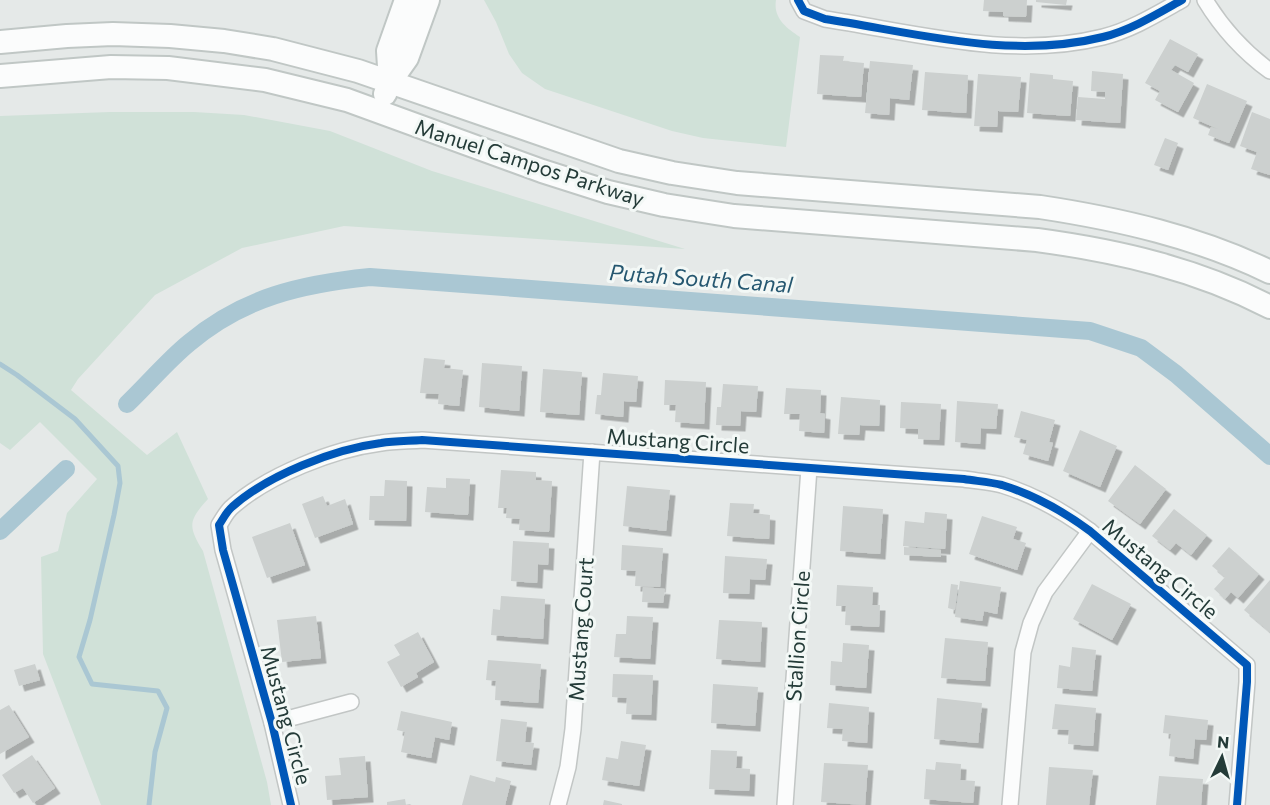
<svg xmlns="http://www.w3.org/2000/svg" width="1270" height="805" font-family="Commissioner,sans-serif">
  <defs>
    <filter id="shadow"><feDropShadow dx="5.5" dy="5.5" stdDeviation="0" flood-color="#0004"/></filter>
  </defs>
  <rect width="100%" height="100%" fill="#e5e9e8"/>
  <g fill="#d0e1d8">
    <path d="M484 0H776C773 18 786 28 800 37L786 147 703 138 672 131 545 89 522 73 509 54 496 22Z"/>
    <path d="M110 112H194L244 115 330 131 432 171 685 249 344 226 242 248 155 295 78 379 71 390 147 455 177 432 208 499C188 521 188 526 203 551L267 782 271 805H101L43 654 41 557 58 551 67 513 97 479 40 422 10 450 0 443V116Z"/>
  </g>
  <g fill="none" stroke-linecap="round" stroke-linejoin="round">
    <path stroke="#aac7d3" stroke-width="5" d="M0 364 17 375 75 419 118 466 120 483 114 515 90 620 79 657 92 684 158 691 167 708 155 752 149 805"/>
    <g stroke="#aac7d3" stroke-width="18">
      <path d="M127 404C148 384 167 361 189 343 243 297 302 284 370 277L1090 331 1141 348 1176 374 1270 456"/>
      <path d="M0 531 66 469"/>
    </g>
  </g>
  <g fill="#ccd0cf" filter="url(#shadow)">
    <path d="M984 0H1027L1026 17 1003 16V12L983 11Z"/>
    <path d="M1036 0H1067L1066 5 1036 2Z"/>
    <path d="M1170 39 1198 54 1188 72 1175 65 1171 70 1194 83 1178 112 1155 100 1160 91 1145 83Z"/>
    <path d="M820 55 844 56 843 61 864 63 861 97 817 94Z"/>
    <path d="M870 61 913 65 909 100 890 98 889 115 865 113Z"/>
    <path d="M1092 71 1123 74 1120 123 1076 120 1078 97 1105 99V92L1091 91Z"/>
    <path d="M925 72 968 75 966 113 922 110Z"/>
    <path d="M1030 73 1053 75V79L1073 81 1070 116 1027 113Z"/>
    <path d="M978 74 1021 77 1018 112 998 111 997 127 974 126Z"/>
    <path d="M1207 84 1247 101 1229 143 1208 135 1211 127 1218 129 1193 118Z"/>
    <path d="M1252 112 1270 119V175L1251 169 1257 152 1240 146Z"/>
    <path d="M1165 138 1178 143 1168 170 1154 165Z"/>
    <path d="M424 358 445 360 444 368 463 370 459 406 438 404 439 394 420 393Z"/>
    <path d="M482 363 522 366 519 411 479 407Z"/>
    <path d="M543 369 582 372 579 415 540 412Z"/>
    <path d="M603 373 638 376 636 402 624 401 623 417 595 414 597 395H601Z"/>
    <path d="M665 380 706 382 704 424 675 422 676 405H664Z"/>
    <path d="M723 384 758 386 756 412 741 411 740 426 716 425 717 407H721Z"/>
    <path d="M786 388 821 390 820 413 825 414 824 433 799 431 800 414H784Z"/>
    <path d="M841 397 880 400 879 426 860 425 859 435 838 434Z"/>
    <path d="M957 401 998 404 996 429 981 428 980 444 955 442Z"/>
    <path d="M901 402 941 404 939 440 918 439V429L900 428Z"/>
    <path d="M1021 411 1055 420 1049 442 1053 443 1048 461 1023 454 1027 440 1014 437Z"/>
    <path d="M1080 430 1117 446 1100 487 1063 471Z"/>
    <path d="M1135 465 1166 489 1140 524 1108 501Z"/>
    <path d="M501 470 536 472V480L552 481 549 532 519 530 520 519 506 518 507 508H498Z"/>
    <path d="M446 478 470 479 468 515 425 512 427 487 446 488Z"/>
    <path d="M385 480 407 481 406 521 369 520 370 496H384Z"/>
    <path d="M627 486 670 490 666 531 623 526Z"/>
    <path d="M323 496 327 506 345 499 353 524 315 538 302 504Z"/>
    <path d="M730 503 754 504 753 513 770 515 769 539 727 536Z"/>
    <path d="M843 506 883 509 880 554 840 551Z"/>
    <path d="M1174 509 1207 535 1191 555 1176 543 1170 550 1152 536Z"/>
    <path d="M925 512 947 514 945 549 903 546 905 521 924 523Z"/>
    <path d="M982 516 1017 527 1013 539 1026 543 1017 570 969 554Z"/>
    <path d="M290 523 305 565 267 578 252 537Z"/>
    <path d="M513 541 549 543 548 565 538 564 537 583 511 581Z"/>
    <path d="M622 545 663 548 660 587 635 586 636 571 621 570Z"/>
    <path d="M904 547 941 550V557L904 555Z"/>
    <path d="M1229 547 1259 574 1238 598 1231 592 1225 599 1214 589 1225 577 1212 566Z"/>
    <path d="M725 556 767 559 765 580 750 579 749 594 723 593Z"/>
    <path d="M1270 580V632L1244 610Z"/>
    <path d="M960 581 1001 587 997 614 984 611 982 621 955 617Z"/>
    <path d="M951 584 958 585 955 610 948 608Z"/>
    <path d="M1092 584 1131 604 1112 640 1073 619Z"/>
    <path d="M837 585 873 587 872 605H880L879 627 845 625 846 606H836Z"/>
    <path d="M643 587 665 589 663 603 642 602Z"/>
    <path d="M501 596 545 599 543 639 491 635 493 609 500 610Z"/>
    <path d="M316 616 321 658 282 662 277 620Z"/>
    <path d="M627 616 653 617 650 659 614 657 616 634H626Z"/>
    <path d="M719 620 762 622 760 662 716 659Z"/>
    <path d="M418 632 434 662 416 673 418 677 401 687 387 662 400 655 394 645Z"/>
    <path d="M945 638 988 642 985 681 941 678Z"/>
    <path d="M843 643 869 645 866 688 830 685 831 661 842 662Z"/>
    <path d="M1072 647 1096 650 1092 691 1057 688 1059 665 1070 667Z"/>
    <path d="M488 660 541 664 538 703 495 700 496 681 486 680Z"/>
    <path d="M35 664 40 680 19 686 14 670Z"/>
    <path d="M613 674 653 675 651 715 626 714 627 698 612 697Z"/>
    <path d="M713 684 758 687 755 726 711 723Z"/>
    <path d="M937 698 982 703 978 743 934 739Z"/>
    <path d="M829 703 869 707 867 743 842 741 843 729 827 728Z"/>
    <path d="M1055 704 1096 708 1093 746 1068 744 1069 730 1052 729Z"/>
    <path d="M9 705 29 737 0 754V710Z"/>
    <path d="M401 711 452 722 449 740 435 737 431 758 401 752 405 732 397 730Z"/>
    <path d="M1165 715 1208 720 1206 740 1195 739 1193 759 1169 756 1171 734 1163 733Z"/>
    <path d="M501 719 527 722 525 742 534 743 531 765 496 761Z"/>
    <path d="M621 741 646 745 639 786 602 780 606 757 618 759Z"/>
    <path d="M711 750 737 751 736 768 750 769 749 791 709 789Z"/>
    <path d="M32 755 55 788 33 803 23 788 14 793 2 775Z"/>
    <path d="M365 756 368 797 327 800 325 776 341 775 339 758Z"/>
    <path d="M936 762 961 764 960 780 975 781 973 803 924 799 926 769 935 770Z"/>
    <path d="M824 763 868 765 865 805 821 802Z"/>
    <path d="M1049 767 1093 770 1089 805H1046Z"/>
    <path d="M470 775 495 782 496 777 511 781 505 805H462Z"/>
    <path d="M1159 776 1203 779 1201 805H1156Z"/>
    <path d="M405 799 406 805H387V802Z"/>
    <path d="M604 800 622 804V805H603Z"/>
  </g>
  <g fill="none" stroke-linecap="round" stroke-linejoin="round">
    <defs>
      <g id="street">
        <path d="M798 0 804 11 825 19C917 33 1011 60 1103 37 1131 30 1157 14 1182 0"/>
        <path d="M1205 0C1222 28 1244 52 1270 71"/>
        <path d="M272 723 351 702"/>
        <path d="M291 805 272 723 223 550 219 525C223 519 227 511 232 507 268 475 334 449 381 443 394 441 409 441 422 440L964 479C976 481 990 482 1002 485 1034 495 1063 511 1090 531L1247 665V682L1237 805"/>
        <path d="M558 805 568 767 573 729 592 452"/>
        <path d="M785 805 809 468"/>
        <path d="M1010 805 1023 652 1031 623 1045 592 1090 531"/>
      </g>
      <g id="secondary">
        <path d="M0 42 67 36 113 34 170 36 224 41 273 49 358 71 619 161 672 173 737 183 1040 207C1119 219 1198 237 1270 272"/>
        <path d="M0 76 111 67 168 68 265 80 347 100 542 171 608 192 664 205 734 216 1037 240C1118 251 1197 269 1270 307"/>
        <path d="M390 82 388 51 406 0"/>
        <path d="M385 94 390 82 407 58 428 0"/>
      </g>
    </defs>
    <use href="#street" stroke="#c2c6c5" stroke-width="18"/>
    <use href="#secondary" stroke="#c0c7c5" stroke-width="26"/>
    <use href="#street" stroke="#fbfcfc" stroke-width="15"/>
    <use href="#secondary" stroke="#fbfcfc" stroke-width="22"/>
    <defs>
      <g id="cycleway">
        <path d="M798 0 804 11 825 19C917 33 1011 60 1103 37 1131 30 1157 14 1182 0"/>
        <path d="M291 805 272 723 223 550 219 525C223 519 227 511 232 507 268 475 334 449 381 443 394 441 409 441 422 440L964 479C976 481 990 482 1002 485 1034 495 1063 511 1090 531L1247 665V682L1237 805"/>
      </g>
    </defs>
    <use href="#cycleway" stroke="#f3f8f6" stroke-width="11"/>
    <use href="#cycleway" stroke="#0057b8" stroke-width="8"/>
  </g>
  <g text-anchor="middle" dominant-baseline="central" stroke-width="6" stroke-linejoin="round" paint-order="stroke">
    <g font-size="21" fill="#243b38" stroke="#f3f8f6">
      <text transform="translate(530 162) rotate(18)">Manuel Campos Parkway</text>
      <text transform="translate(678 440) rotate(4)">Mustang Circle</text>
      <text transform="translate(1161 568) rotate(40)">Mustang Circle</text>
      <text transform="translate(580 629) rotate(-86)">Mustang Court</text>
      <text transform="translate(797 636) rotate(-86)">Stallion Circle</text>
      <text transform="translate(287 715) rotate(75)">Mustang Circle</text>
    </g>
    <g font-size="22" font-style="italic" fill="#255770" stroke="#f3f8f6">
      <text transform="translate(701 278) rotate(4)">Putah South Canal</text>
    </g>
  </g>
  <g transform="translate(1222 757) rotate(5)" stroke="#f3f8f6" stroke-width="4.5" paint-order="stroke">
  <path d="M0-4.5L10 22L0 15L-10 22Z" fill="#243b38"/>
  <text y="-9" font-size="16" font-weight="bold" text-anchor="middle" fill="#243b38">N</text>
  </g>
</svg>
